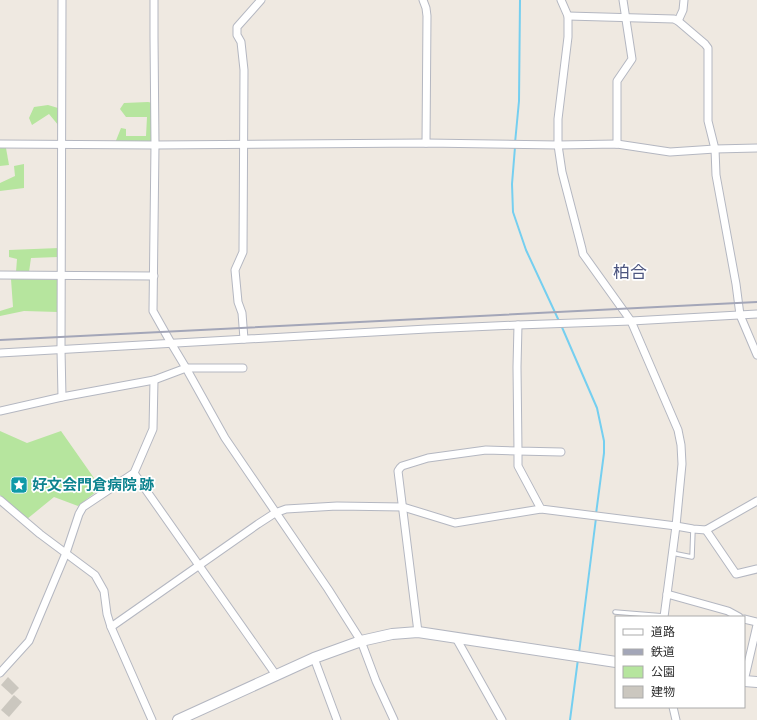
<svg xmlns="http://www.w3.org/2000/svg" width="757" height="720" font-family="'Sofia Sans Condensed','Noto Sans JP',sans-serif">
  <rect width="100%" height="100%" fill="#efe9e1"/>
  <g fill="#b6e59e">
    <path d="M148 102 153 103V142L115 143 121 128 126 129V136H146L147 117H126L120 109 124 103Z"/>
    <path d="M48 105 58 108 59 126 49 114 32 125 29 118 34 107Z"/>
    <path d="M0 147 6 148 9 165 0 166Z"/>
    <path d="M24 164V188L0 191V183L15 176 14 166Z"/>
    <path d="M59 248 58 257 31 258 29 272H16L17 259 9 257V250Z"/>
    <path d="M11 279 59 280 58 312 24 311 0 316V311L13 307Z"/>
    <path d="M0 431 27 443 61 431 101 488 78 506 54 497 27 519 0 495Z"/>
  </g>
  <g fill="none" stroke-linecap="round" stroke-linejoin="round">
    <g stroke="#75cff0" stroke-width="2">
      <path d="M515 143 519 101 520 0"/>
      <path d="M515 147 512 184 513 212 526 250 559 321"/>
      <path d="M561 325 597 408 604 441V453L596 514"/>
      <path d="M579 653 596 518"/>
      <path d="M570 720 578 659"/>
    </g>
  </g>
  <g fill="#cbc7bf">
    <path d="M8 677 19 688 12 695 1 685Z"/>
    <path d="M14 695 22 702 9 717 1 710Z"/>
  </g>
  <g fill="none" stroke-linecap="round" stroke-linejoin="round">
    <defs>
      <g id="lane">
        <path d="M672 553 692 557 693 529"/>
        <path d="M615 612 664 616"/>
      </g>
      <g id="street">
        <path d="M62 0 61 350 62 397"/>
        <path d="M154 0V37L155 145 153 311 171 343 186 368 225 438 328 589 361 641 376 681 394 720"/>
        <path d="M423 0 426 8 427 16 426 143"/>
        <path d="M561 0 568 16V37L558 119V145L562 172 582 249 583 254 631 321 678 430 681 445 682 464 676 526 664 617"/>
        <path d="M568 16 674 19 678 21 705 44 708 48V121L715 149 716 175 736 284 740 315 757 355"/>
        <path d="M678 21 683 10 684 0"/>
        <path d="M0 144 155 145 426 143 558 145 617 144 670 152 715 149 757 148"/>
        <path d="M617 144V81L632 59 623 0"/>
        <path d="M0 275 154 276"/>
        <path d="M518 325 517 367 518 451 561 452"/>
        <path d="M244 339 242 313 238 302 235 270 243 252 244 70 241 42 237 35V27L261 0"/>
        <path d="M0 353 427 329 518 325 631 321 757 314"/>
        <path d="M0 411 62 397 154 380 186 368H243"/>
        <path d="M134 473 276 675"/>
        <path d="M0 500 40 534 95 575 104 591 107 614 111 627 152 720"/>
        <path d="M706 530 736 574 757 569"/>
        <path d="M667 594 728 611 739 617"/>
        <path d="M744 619 757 622"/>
        <path d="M111 627 258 524 275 513 286 509 337 506 403 507 455 523 541 509"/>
        <path d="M418 632 398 471 400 468 402 466 428 458 486 450 518 451V466L541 509 676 526 693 529 706 530 757 501"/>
        <path d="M456 638 502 720"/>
        <path d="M314 658 337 720"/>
        <path d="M0 673 29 641 66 553 79 514 83 507 134 473 153 429 154 380"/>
        <path d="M744 681 757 625"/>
        <path d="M673 707 676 720"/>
      </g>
      <g id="secondary">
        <path d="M744 681 757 682"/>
        <path d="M178 720 314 658 361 641 392 634 418 632 616 662"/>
      </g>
    </defs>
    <use href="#lane" stroke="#b4b7c1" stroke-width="5.5"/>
    <use href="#street" stroke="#b4b7c1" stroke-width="9"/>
    <use href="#secondary" stroke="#b4b7c1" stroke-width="12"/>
    <use href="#lane" stroke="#fff" stroke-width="3.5"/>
    <use href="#street" stroke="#fff" stroke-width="7"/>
    <use href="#secondary" stroke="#fff" stroke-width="10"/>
    <path stroke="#a3a6b8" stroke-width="2" d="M0 340 757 302"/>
  </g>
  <defs>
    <symbol id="sight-square" viewBox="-11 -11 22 22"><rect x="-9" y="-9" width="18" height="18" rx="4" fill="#0f9aa8" stroke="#fff"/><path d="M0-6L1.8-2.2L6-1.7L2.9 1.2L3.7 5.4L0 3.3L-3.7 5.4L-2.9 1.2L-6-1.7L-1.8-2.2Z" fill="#fff"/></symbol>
  </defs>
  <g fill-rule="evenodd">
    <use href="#sight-square" x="9" y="475" width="20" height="20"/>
  </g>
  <g text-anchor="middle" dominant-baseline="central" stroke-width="3.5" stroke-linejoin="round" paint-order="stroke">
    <g font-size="15" font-weight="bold" fill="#0d838f" stroke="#fff" text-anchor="start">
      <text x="32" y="485">好文会門倉病院 跡</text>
    </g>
    <g font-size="17" fill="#4d5680" stroke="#fff">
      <text x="630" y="273">柏合</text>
    </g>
  </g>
  <rect x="615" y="616" width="130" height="92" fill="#ffffff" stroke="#ababab"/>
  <rect x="623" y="629" width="20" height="6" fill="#ffffff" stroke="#ababab"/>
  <text x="651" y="636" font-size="12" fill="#2e2e2e">道路</text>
  <rect x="623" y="649" width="20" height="6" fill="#a3a6b8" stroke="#ababab"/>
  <text x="651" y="656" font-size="12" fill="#2e2e2e">鉄道</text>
  <rect x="623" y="666" width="20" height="12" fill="#b6e59e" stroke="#ababab"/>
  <text x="651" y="676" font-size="12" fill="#2e2e2e">公園</text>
  <rect x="623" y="686" width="20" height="12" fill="#cbc7bf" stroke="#ababab"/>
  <text x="651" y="696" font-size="12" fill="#2e2e2e">建物</text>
</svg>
